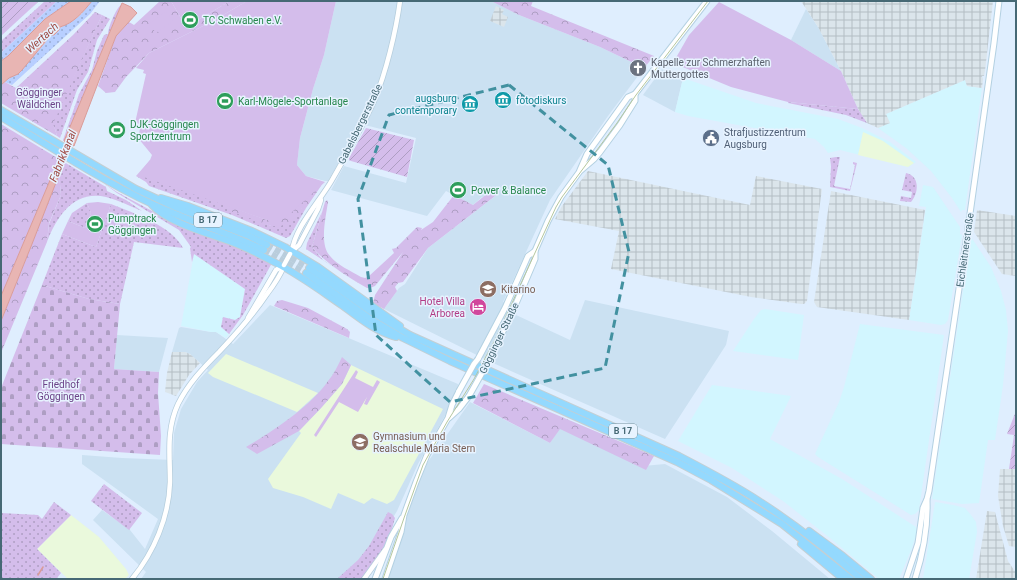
<svg xmlns="http://www.w3.org/2000/svg" width="1017" height="580" font-family="Roboto,sans-serif">
  <defs>
    <pattern id="industrial-grid" width="8" height="8" patternUnits="userSpaceOnUse"><rect width="8" height="8" fill="#dbe5eb"/><path d="M0 4h8M4 0v8" fill="none" stroke="#b3bec3"/></pattern>
    <pattern id="grass-dots" width="8" height="8" patternUnits="userSpaceOnUse"><rect width="8" height="8" fill="#d4bdeb"/><path d="M2 2h.1M6 6h.1" fill="none" stroke="#ae9ec3" stroke-width="1.8" stroke-linecap="round"/></pattern>
    <pattern id="forest-crowns" width="20" height="18" patternUnits="userSpaceOnUse"><rect width="20" height="18" fill="#d4bdeb"/><path d="M2 6a3 3 0 1 1 6 0M12 15a3 3 0 1 1 6 0" fill="none" stroke="#ae9ec3"/></pattern>
    <pattern id="sand-dots" width="8" height="8" patternUnits="userSpaceOnUse"><rect width="8" height="8" fill="#b8cfff"/><path d="M2 2h.1M6 6h.1" fill="none" stroke="#97acd3" stroke-width="1.8" stroke-linecap="round"/></pattern>
    <pattern id="cemetery-stones" width="16" height="16" patternUnits="userSpaceOnUse"><rect width="16" height="16" fill="#d4bdeb"/><path d="M2 7V4a2 2 0 0 1 4 0v3zM10 15v-3a2 2 0 0 1 4 0v3z" fill="#ae9ec3"/></pattern>
    <pattern id="garden-furrows" width="10" height="10" patternUnits="userSpaceOnUse"><rect width="10" height="10" fill="#d4bdeb"/><path d="M-1 1l2-2M0 10L10 0M9 11l2-2" fill="none" stroke="#ae9ec3"/></pattern>
  </defs>
  <rect width="100%" height="100%" fill="#dfeefe"/>
  <g fill="#cbe1f2">
    <path d="M336 1H491L519 15 600 47 644 68 608 116 550 200 503 302 518 309 516 315 570 340 585 300 729 331 726 345 665 439 493 363 384 309 399 288 405 284 428 248 498 194 482 197 473 205 446 191 427 216 331 190 344 166 406 183 416 138 361 124 328 181H325L306 176 297 165 300 138 313 89 324 55Z"/>
    <path d="M806 9 818 27 841 71 791 40Z"/>
    <path d="M662 69 683 78 675 112 643 95Z"/>
    <path d="M270 305 458 384 457 394 418 464 397 511 368 558 340 579H141L146 572 93 520 102 510 130 530 145 549 158 519 82 464V455L122 458 173 460 174 433 181 409 197 382 208 370 190 354 185 352H172L179 328 181 327 211 332H216L233 344Z"/>
    <path d="M117 335 168 338 159 372 114 369Z"/>
    <path d="M470 402 550 443 561 426 643 466 665 464 727 497 772 531 830 579H385L420 473Z"/>
  </g>
  <g fill="#d2f6ff">
    <path d="M683 78 756 103 838 119 862 128 890 142 916 162 908 167 840 150 828 153 824 147 815 139 688 116 675 112Z"/>
    <path d="M965 80 967 86 982 88 965 210H962L961 212 952 198 931 171 906 148 878 128 889 123 886 114Z"/>
    <path d="M923 185 933 187 960 227V234L962 235 948 320 945 324 941 325 909 320 926 207 919 206Z"/>
    <path d="M971 237 991 267 1001 291 1006 310 1008 331 1003 385 995 440H988L979 503 962 504 932 499Z"/>
    <path d="M194 254 245 289 240 317 235 320 223 318 221 327 229 334 226 338 216 332H211L181 326Z"/>
    <path d="M765 309 804 315 798 360 733 351 754 319 761 310Z"/>
    <path d="M860 324 944 335 919 510 915 514 911 515 895 505 818 457 815 454 839 402 844 387Z"/>
    <path d="M712 385 791 396 770 439 842 479 916 527 917 532 912 548 899 579H879L830 538 783 501 732 468 678 441Z"/>
    <path d="M935 502 953 505 965 508 971 515 976 522 977 532 969 579H923Z"/>
  </g>
  <g fill="url(#industrial-grid)">
    <path d="M801 1H993L985 71 984 76H982L983 79 982 88 967 86 965 80 886 114 890 123 878 128 867 123 858 109 841 71 818 27Z"/>
    <path d="M496 6 504 10 502 14 508 17 504 27 490 21Z"/>
    <path d="M588 171 750 205 756 176 822 189 807 301 804 304H801L751 297 611 269 619 231 555 219 562 206Z"/>
    <path d="M831 191 925 210 909 320 817 307 814 302Z"/>
    <path d="M977 210 1016 216V276L1002 274 974 232Z"/>
    <path d="M172 352H185L190 354 200 363 189 375 176 396 165 392 167 373Z"/>
    <path d="M1000 469H1016V547L1009 546 1003 526 998 496Z"/>
    <path d="M987 511 995 512 1008 561 1016 573V579H976Z"/>
  </g>
  <g fill="#eaf9dc">
    <path d="M863 132 883 141 914 163 908 167 858 155Z"/>
    <path d="M226 354 318 393 297 412 213 377 208 373Z"/>
    <path d="M351 365 443 409 394 500 387 504 372 498 364 504 338 493 331 509 303 497 273 488 268 479 301 433 299 431 321 408 342 384Z"/>
    <path d="M71 515 99 537 126 569 129 575 125 579H68L37 549Z"/>
  </g>
  <g fill="url(#grass-dots)">
    <path d="M45 1H57L1 53V41Z"/>
    <path d="M121 5 64 141 63 140 79 94 92 70 97 51 104 35 108 34C108 28 116 8 121 5Z"/>
    <path d="M102 15 110 19 97 40 88 72 77 90 60 138 57 136 55 129 52 124Z"/>
    <path d="M788 102 858 109 867 123 846 115 788 103Z"/>
    <path d="M836 157H840L834 186 850 189 855 165 853 164V162L857 163 850 191 830 187 831 166 830 158Z"/>
    <path d="M150 160 267 220 231 207 271 226 302 208H306L290 236 286 238 232 215 149 186 146 182 136 176Z"/>
    <path d="M64 162 106 187 107 191 126 200 142 211C130 206 118 200 106 197 74 190 57 216 47 242L49 224 61 195 59 174Z"/>
    <path d="M906 173C920 176 919 193 911 202L900 201 901 196 911 198 912 192 902 190Z"/>
    <path d="M102 182 117 192 165 218 252 253 272 263 243 315 229 334 221 327 223 317 235 320 240 317 245 289 194 254 192 262 190 248 191 247 179 230 117 193Z"/>
    <path d="M87 203 91 213 85 228 68 221 72 213Z"/>
    <path d="M111 204C133 213 172 226 183 248L134 242 120 304 89 299 42 285 62 234 96 247Z"/>
    <path d="M322 212 312 247 323 260 347 276 306 249 307 243Z"/>
    <path d="M104 484 142 513 129 530 91 501Z"/>
    <path d="M54 502 71 515 37 549 61 573 57 578 58 579H1V513L38 515 42 519Z"/>
    <path d="M388 512 392 514 395 518C390 539 377 563 361 579H337L358 560 369 546Z"/>
  </g>
  <g fill="url(#forest-crowns)">
    <path d="M160 1H171L186 27 230 1H247L213 21 149 53 126 77 115 92 106 93 98 86 116 36 129 22 134 25Z"/>
    <path d="M491 1H533L531 6 654 56 644 68 600 47 519 15Z"/>
    <path d="M95 12 102 15 53 124 55 129 57 136 1 103V85L5 82 16 88 73 35Z"/>
    <path d="M1 124 59 159 1 296Z"/>
    <path d="M59 174 61 195 49 223 47 242 1 353V321L32 244Z"/>
    <path d="M322 181 321 186 306 208H302L296 218 281 226H271L230 211 231 207 267 220Z"/>
    <path d="M488 193H499L428 248 403 282 398 283 395 287 397 291 384 309 373 303 375 295 403 252 375 286 370 288H367C345 275 328 265 312 247L325 202 327 200 328 202C326 216 319 245 330 256 337 265 351 271 361 277L365 278 368 277 394 253 392 249 396 248 417 227 422 228 421 230 433 222 454 195 473 205Z"/>
    <path d="M282 300 308 308 347 329 350 332 349 338 274 306 277 301Z"/>
    <path d="M342 357 351 365 342 384 321 408 299 431 257 454 246 447C273 431 310 407 328 381 334 374 338 365 342 357Z"/>
    <path d="M484 384 654 456 646 470 560 429 550 443 473 403Z"/>
  </g>
  <g fill="url(#sand-dots)">
    <path d="M57 1H71L45 19 8 56 1 61V53Z"/>
    <path d="M92 1H100L90 14 12 85 5 82 12 76 18 74 45 43C50 30 64 27 74 20 82 15 86 8 92 1Z"/>
  </g>
  <path fill="url(#cemetery-stones)" d="M42 285 89 299 120 304 114 369 159 372 158 393 161 436 160 455 1 444V388Z"/>
  <g fill="url(#garden-furrows)">
    <path d="M1 1H39L1 36Z"/>
    <path d="M366 128 414 140 407 177 351 161 349 160V158Z"/>
    <path d="M1016 411V469H1009L1014 435 1007 434Z"/>
  </g>
  <g fill="#d4bdeb">
    <path d="M171 1H230L186 27Z"/>
    <path d="M247 1H336L324 55 313 89 300 138 297 165 306 176 325 182 291 213 280 220H267L138 175 150 160 152 155 138 138 141 124 135 123 146 74 143 73 144 70 136 68 149 53 213 21Z"/>
    <path d="M719 2 791 40 841 71 858 109 788 102 731 87 673 63 689 35Z"/>
    <path d="M166 11 173 21 156 33 149 24Z"/>
    <path d="M98 202 111 204 96 247 62 234 68 221 85 228 91 213 87 203Z"/>
    <path d="M356 370 358 372 355 378 373 387 377 380 380 382 367 405 364 404 367 397 358 412 339 402 316 437 314 435Z"/>
  </g>
  <g fill="#e8b5b3" stroke="#da9c99">
    <path d="M71 1H92C83 12 74 23 60 27L59 30 54 35H51L22 70 18 74 9 78 1 85V61L8 56 45 19Z"/>
    <path d="M122 3 131 7 137 13 116 36 74 146 64 141Z"/>
    <path d="M59 159 64 162 32 244 1 321V296Z"/>
  </g>
  <g fill="none" stroke-linecap="round" stroke-linejoin="round">
    <path stroke="#da9c99" stroke-width="1.5" d="M38 575 43 567"/>
    <path stroke="#e8b5b3" stroke-width="4.5" d="M59 165 70 138"/>
    <g stroke="#b9cddc" stroke-width="6" stroke-dasharray="6 3" stroke-linecap="butt">
      <path d="M267 245 309 268"/>
      <path d="M264 250 306 273"/>
    </g>
    <defs>
      <g id="tertiary">
        <path d="M292 251C295 227 320 201 332 180 347 154 362 128 374 101 386 73 396 31 400 1"/>
        <path d="M291 252 299 245 318 209 321 200"/>
        <path d="M248 318 276 270 283 266"/>
        <path d="M132 579C154 552 169 517 170 482 170 455 166 430 178 404 188 384 203 368 219 352 236 334 253 315 267 294 274 285 280 276 284 266"/>
        <path d="M364 579 385 550"/>
      </g>
      <g id="secondary">
        <path d="M580 170 587 154 628 97 635 94 707 1"/>
        <path d="M478 359 505 308 528 256 535 251 548 221 561 197 580 171 594 159 600 152 620 125 635 101V94"/>
        <path d="M487 364 512 313 535 259V251"/>
        <path d="M449 418 459 409 469 396"/>
        <path d="M375 579 391 537 402 518"/>
        <path d="M385 579 401 532 404 515 416 482 427 455 448 418 452 405 459 391"/>
        <path d="M906 579 918 543 923 508 927 499 929 491 968 228 994 43 999 1"/>
        <path d="M915 579C923 554 928 526 927 500"/>
      </g>
      <g id="trunk">
        <path d="M1 110 136 189 175 207 249 236 267 245"/>
        <path d="M1 117C51 147 99 179 152 204 189 221 228 233 264 250"/>
        <path d="M161 198 188 206 252 231 285 247 318 267 400 326"/>
        <path d="M152 205C167 222 207 233 229 241 245 247 261 255 276 263 300 275 321 291 343 306 359 318 376 332 396 337"/>
        <path d="M309 268 373 313 410 335 679 456C706 470 733 484 759 501 795 524 829 551 861 579"/>
        <path d="M306 273 369 318 403 338 450 361 677 462 711 480 782 524 851 579"/>
        <path d="M809 531 843 556 871 579"/>
        <path d="M801 544 843 579"/>
      </g>
    </defs>
    <use href="#tertiary" stroke="#b6cedd" stroke-width="6"/>
    <use href="#secondary" stroke="#b4d1e2" stroke-width="7"/>
    <use href="#trunk" stroke="#c4cfd3" stroke-width="8"/>
    <use href="#tertiary" stroke="#fff" stroke-width="4.5"/>
    <use href="#secondary" stroke="#fff" stroke-width="5"/>
    <use href="#trunk" stroke="#94d9fe" stroke-width="6"/>
    <path stroke="#b5c79e" stroke-width="1" d="M383 579 404 518 423 465 447 422 474 379 496 338 556 207 562 197 617 123 636 95 708 1"/>
    <defs>
      <path id="tertiary-bridge" d="M284 265 290 254"/>
      <g id="secondary-bridge">
        <path d="M459 391 474 364 478 359"/>
        <path d="M469 396 487 364"/>
      </g>
    </defs>
    <use href="#tertiary-bridge" stroke="#b6cedd" stroke-width="6" stroke-linecap="butt"/>
    <use href="#secondary-bridge" stroke="#b4d1e2" stroke-width="7" stroke-linecap="butt"/>
    <use href="#tertiary-bridge" stroke="#fff" stroke-width="4.5"/>
    <use href="#secondary-bridge" stroke="#fff" stroke-width="5"/>
  </g>
  <path fill="none" stroke="#4291a0" stroke-width="3" stroke-dasharray="8 5" stroke-linejoin="round" d="M509 85 608 165 629 252 605 368 450 402 376 335 358 199 389 115Z"/>
  <defs>
    <symbol id="stadium-disc" viewBox="-11 -11 22 22"><circle r="9.5" fill="#2e9e5b" stroke="#e7f3ff"/><path d="M0-5a6.5 5 0 1 0 0 10a6.5 5 0 1 0 0-10ZM-3.5-1.8h7v3.6h-7Z" fill="#fff"/></symbol>
    <symbol id="church-disc" viewBox="-11 -11 22 22"><circle r="9.5" fill="#6b7280" stroke="#e7f3ff"/><path d="M-1.2-6h2.4v3.5h3.3v2.4h-3.3V6h-2.4V-.1h-3.3v-2.4h3.3Z" fill="#fff"/></symbol>
    <symbol id="museum-disc" viewBox="-11 -11 22 22"><circle r="9.5" fill="#0f9aa8" stroke="#e7f3ff"/><path d="M0-6L6-3V-2H-6V-3ZM-5-1h2V3h-2ZM-1-1h2V3h-2ZM3-1h2V3H3ZM-6 4H6V6H-6Z" fill="#fff"/></symbol>
    <symbol id="civic-disc" viewBox="-11 -11 22 22"><circle r="9.5" fill="#5c6f8a" stroke="#e7f3ff"/><path d="M-.6-6.5H3V-4.5H.6V-3L4-1V1h2V6H-6V1h2V-1L-.6-3ZM-1.2 2.5V6h2.4V2.5Z" fill="#fff"/></symbol>
    <symbol id="school-disc" viewBox="-11 -11 22 22"><circle r="9.5" fill="#8d6e63" stroke="#e7f3ff"/><path d="M0-5L7-2L0 1L-7-2ZM-4 1L0 2.5L4 1V4Q0 6-4 4Z" fill="#fff"/></symbol>
    <symbol id="hotel-disc" viewBox="-11 -11 22 22"><circle r="9.5" fill="#d1479c" stroke="#e7f3ff"/><path d="M-6-4.5h1.5V1H6V5H4.5V3h-9V5H-6ZM-4 0a1.8 1.8 0 1 1 3.6 0ZM.5 0V-2.5h3Q6-2.5 6 0Z" fill="#fff"/></symbol>
  </defs>
  <g fill-rule="evenodd">
    <use href="#stadium-disc" x="180" y="10" width="20" height="20"/>
    <use href="#church-disc" x="628" y="58" width="20" height="20"/>
    <use href="#museum-disc" x="493" y="90" width="20" height="20"/>
    <use href="#stadium-disc" x="215" y="91" width="20" height="20"/>
    <use href="#museum-disc" x="460" y="94" width="20" height="20"/>
    <use href="#stadium-disc" x="107" y="120" width="20" height="20"/>
    <use href="#civic-disc" x="701" y="128" width="20" height="20"/>
    <use href="#stadium-disc" x="448" y="180" width="20" height="20"/>
    <use href="#stadium-disc" x="85" y="214" width="20" height="20"/>
    <use href="#school-disc" x="478" y="279" width="20" height="20"/>
    <use href="#hotel-disc" x="468" y="297" width="20" height="20"/>
    <use href="#school-disc" x="350" y="432" width="20" height="20"/>
  </g>
  <g text-anchor="middle" dominant-baseline="central" stroke-width="3" stroke-linejoin="round" paint-order="stroke">
    <g fill="#e7f3ff" stroke="#76929e" stroke-width="1">
      <rect x="194" y="213" width="28" height="14" rx="3"/>
      <rect x="609" y="424" width="28" height="14" rx="3"/>
    </g>
    <g font-size="9" font-weight="bold" fill="#466975">
      <text x="208" y="220">B 17</text>
      <text x="623" y="431">B 17</text>
    </g>
    <g font-size="10" fill="#27864d" stroke="#e7f3ff" text-anchor="start">
      <text x="203" y="20">TC Schwaben e.V.</text>
      <text x="238" y="101">Karl-Mögele-Sportanlage</text>
      <text x="130" y="124">DJK-Göggingen<tspan x="130" dy="12">Sportzentrum</tspan></text>
      <text x="471" y="190">Power &amp; Balance</text>
      <text x="108" y="218">Pumptrack<tspan x="108" dy="12">Göggingen</tspan></text>
    </g>
    <g font-size="10" fill="#5b616d" stroke="#e7f3ff" text-anchor="start">
      <text x="651" y="62">Kapelle zur Schmerzhaften<tspan x="651" dy="12">Muttergottes</tspan></text>
    </g>
    <g font-size="10" fill="#6c4288" stroke="#e7f3ff">
      <text x="39" y="92">Gögginger<tspan x="39" dy="12">Wäldchen</tspan></text>
      <text x="61" y="384">Friedhof<tspan x="61" dy="12">Göggingen</tspan></text>
    </g>
    <g font-size="10" fill="#0d838f" stroke="#e7f3ff" text-anchor="end">
      <text x="457" y="98">augsburg<tspan x="457" dy="12">contemporary</tspan></text>
      <text x="516" y="100" text-anchor="start">fotodiskurs</text>
    </g>
    <g font-size="10" fill="#466975" stroke="#e7f3ff">
      <text transform="translate(360 124) rotate(-64)">Gabelsbergerstraße</text>
      <text transform="translate(965 250) rotate(-82)">Eichleitnerstraße</text>
      <text transform="translate(499 338) rotate(-64)">Gögginger Straße</text>
    </g>
    <g font-size="10" fill="#4e5e75" stroke="#e7f3ff" text-anchor="start">
      <text x="724" y="132">Strafjustizzentrum<tspan x="724" dy="12">Augsburg</tspan></text>
    </g>
    <g font-size="10" fill="#785e54" stroke="#e7f3ff" text-anchor="start">
      <text x="501" y="289">Kitarino</text>
      <text x="373" y="436">Gymnasium und<tspan x="373" dy="12">Realschule Maria Stern</tspan></text>
    </g>
    <g font-size="10" fill="#b23c85" stroke="#e7f3ff" text-anchor="end">
      <text x="465" y="301">Hotel Villa<tspan x="465" dy="12">Arborea</tspan></text>
    </g>
    <g font-size="11" font-style="italic" fill="#a04c46" stroke="#e7f3ff">
      <text transform="translate(42 38) rotate(-42)">Wertach</text>
      <text transform="translate(63 156) rotate(-68)">Fabrikkanal</text>
    </g>
  </g>
  <rect width="1017" height="580" fill="none" stroke="#466975" stroke-width="4"/>
</svg>
